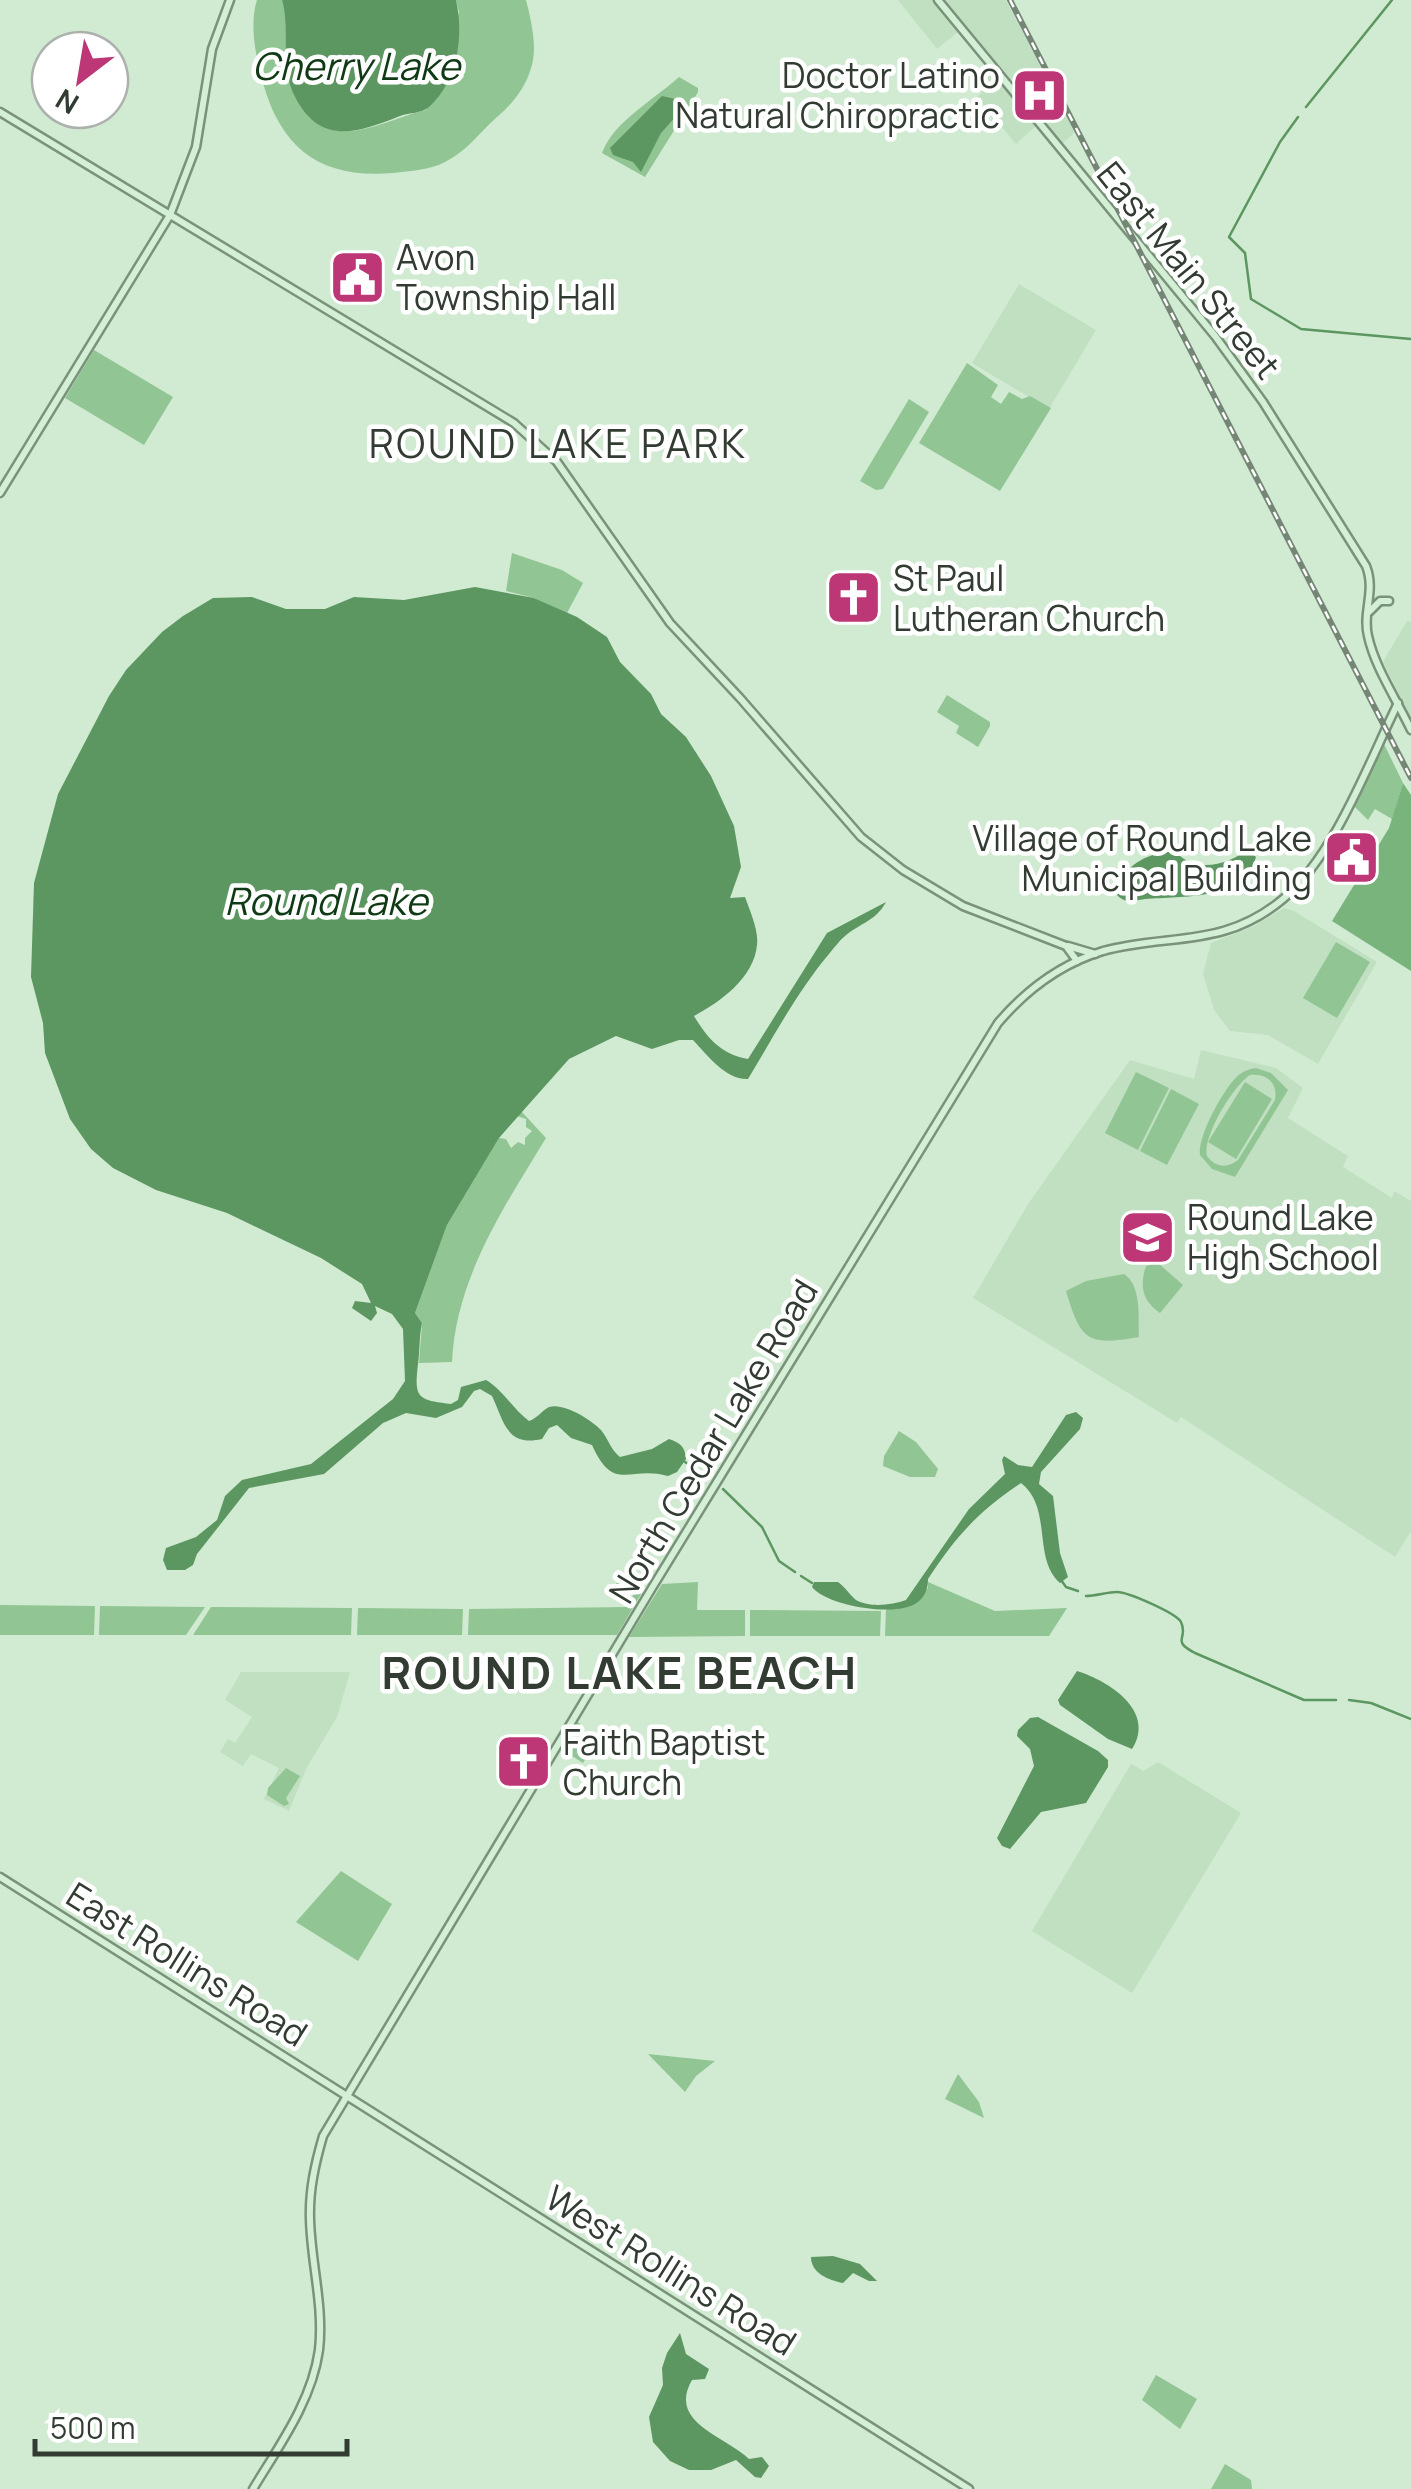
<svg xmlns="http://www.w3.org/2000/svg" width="1411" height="2489" font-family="Manrope,sans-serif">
  <rect width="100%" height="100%" fill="#d1ebd2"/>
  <g fill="#c0e0c1">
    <path d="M898 0H933L958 32 937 49Z"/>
    <path d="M944 0H1006L1075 132 1062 144Z"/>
    <path d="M988 68 1036 126 1016 144 977 97 982 93 972 81Z"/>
    <path d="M1019 284 1096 330 1049 409 972 363Z"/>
    <path d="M1407 621 1411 622V719L1383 662Z"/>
    <path d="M1284 908 1294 911 1377 962 1318 1064 1268 1035 1230 1031 1214 1010 1203 974 1211 943 1254 926Z"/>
    <path d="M1201 1050 1276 1068 1303 1088 1288 1118 1348 1156 1343 1167 1392 1198 1394 1191 1411 1201V1531L1395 1557 1181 1417 1177 1423 973 1298 1028 1204 1130 1060 1194 1079Z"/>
    <path d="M241 1672H350L337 1717 306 1769 289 1811 264 1799 279 1768 251 1754 243 1766 220 1752 228 1739 235 1743 252 1717 225 1700Z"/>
    <path d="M1158 1762 1241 1813 1132 1993 1032 1931 1131 1764 1144 1771Z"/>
  </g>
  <g fill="#91c593" fill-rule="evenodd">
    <path d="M257 0H282C290 22 285 45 287 68 288 85 294 98 305 111 339 152 385 119 426 110L459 12 456 0H526C531 19 538 49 531 68 525 89 512 104 497 117 479 133 467 151 445 162 430 170 410 171 393 173 323 179 282 151 263 83 256 58 249 25 257 0Z"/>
    <path d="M679 77 698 88V92L645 177 602 153C614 121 654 100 679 77Z"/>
    <path d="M94 350 173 397 144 445 65 398Z"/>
    <path d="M967 363 998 385 991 397 1001 404 1009 392 1022 399 1030 396 1051 408 1000 491 919 443Z"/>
    <path d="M909 399 929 412 883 489 876 490 860 481Z"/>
    <path d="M512 553 562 570 583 583 567 613 534 598 506 591Z"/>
    <path d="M947 695 990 722V726L978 747 956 733 959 726 937 712Z"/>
    <path d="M1384 744 1403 783 1392 819 1375 809 1368 820 1354 806Z"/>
    <path d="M1336 942 1370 962 1337 1018 1303 998Z"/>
    <path d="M1256 1068 1271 1073 1288 1090 1235 1177 1212 1169 1200 1155C1197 1137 1225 1085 1240 1074 1246 1070 1250 1069 1256 1068ZM1250 1075C1267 1073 1278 1083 1275 1100L1238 1160C1227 1169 1215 1167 1207 1156 1202 1137 1233 1086 1250 1075Z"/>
    <path d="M1136 1072 1169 1088 1138 1150 1105 1133Z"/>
    <path d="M1245 1082 1272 1099 1236 1159 1208 1142Z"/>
    <path d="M1171 1089 1199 1104 1167 1165 1140 1151Z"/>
    <path d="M521 1111 546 1138C504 1207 456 1278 452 1362L419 1363 422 1323 415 1313 447 1225 499 1138 506 1139 511 1148 518 1142 525 1145V1138L532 1131 526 1127V1119L517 1116Z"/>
    <path d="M1158 1263 1183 1285 1160 1313C1143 1301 1139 1287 1146 1266Z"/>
    <path d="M1124 1274C1142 1286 1138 1317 1139 1337 1087 1346 1081 1341 1066 1291L1086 1281Z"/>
    <path d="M899 1431 916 1442 938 1469 935 1477H910L883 1466 884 1456Z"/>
    <path d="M698 1582 697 1610H745V1636L629 1637 662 1584Z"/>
    <path d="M928 1582 995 1611 1067 1608 1049 1636H885L886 1608 907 1607 928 1588Z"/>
    <path d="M616 1583 640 1584 644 1589 617 1635H468L469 1609 627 1607 636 1589 631 1585 619 1586 618 1589Z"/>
    <path d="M0 1605 95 1606 94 1635H0Z"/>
    <path d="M100 1606 205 1607 186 1635H99Z"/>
    <path d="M211 1607 352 1608 351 1635H193Z"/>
    <path d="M358 1608 463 1609 462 1635H357Z"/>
    <path d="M750 1610 881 1611 880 1636H750Z"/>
    <path d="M577 1722 581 1724 578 1729 597 1741 583 1763 561 1749Z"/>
    <path d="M286 1768 300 1776 286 1798 289 1804 284 1806 267 1795 268 1788Z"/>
    <path d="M341 1871 392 1904 358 1961 296 1922Z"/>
    <path d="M648 2054 715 2061 696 2076 685 2092Z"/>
    <path d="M958 2074 979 2102 984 2118 945 2099Z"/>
    <path d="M1156 2375 1197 2399 1180 2429 1142 2400Z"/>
    <path d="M1225 2464 1251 2480 1252 2489H1211Z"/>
  </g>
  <path fill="#79b47d" d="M1403 783 1411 795V971L1332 921 1389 828Z"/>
  <g fill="#5c9660">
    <path d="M456 0C464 36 458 81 429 107 421 114 410 112 400 116 359 132 321 147 295 97 279 67 291 31 282 0Z"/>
    <path d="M662 96 675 99 679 113 661 133 641 172 633 162 613 155 610 148Z"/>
    <path d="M475 587 534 598 577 617 607 637 620 662 651 694 661 714 686 737 711 776 734 826 741 867 730 898 745 897C750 911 759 931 757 945 754 978 720 1002 694 1016 708 1039 721 1054 748 1059L827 933 886 902C876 921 860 923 845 936 839 941 834 948 829 954 797 992 774 1036 748 1079 726 1080 707 1055 693 1040H679L652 1049 616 1036 569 1059 499 1138 447 1225 415 1313 422 1323C419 1337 420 1350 418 1364 414 1398 417 1400 451 1404L458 1400 461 1387 486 1380C502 1389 513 1409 529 1421 538 1418 541 1411 549 1407 563 1402 592 1420 601 1430 609 1440 610 1449 620 1457L652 1449 669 1439C681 1443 685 1447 686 1459L677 1472 668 1476C629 1465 614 1494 592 1445L571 1438 557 1425 549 1428 542 1439C506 1447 504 1421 492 1396L480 1389 474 1391 462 1407 436 1418 406 1413 383 1423 324 1474 249 1488 197 1554 193 1565 185 1570H167L163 1560 166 1548 196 1537 217 1520 225 1496 242 1480 311 1464 393 1399 405 1381 403 1329 392 1314 375 1306 377 1313 371 1321 352 1308 355 1301 371 1303 362 1284 321 1258 227 1213 156 1190 113 1168 91 1149 70 1119 45 1053 43 1023 31 977 34 883 58 794 109 696 126 670 162 632 183 616 213 598 252 597 286 609H325L354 597 404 600Z"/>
    <path d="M1247 850 1256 857C1243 901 1182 896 1145 899 1132 901 1125 904 1116 894 1119 867 1151 850 1176 852 1196 875 1231 863 1247 850Z"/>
    <path d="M1076 1412 1083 1418 1080 1429 1041 1472 1039 1484 1053 1496 1060 1553 1068 1577 1060 1583C1032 1558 1053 1508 1021 1483 979 1511 956 1536 928 1579 928 1587 926 1595 919 1601 901 1619 826 1606 812 1587L814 1582H838C845 1587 850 1595 856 1600 870 1608 892 1605 906 1600L969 1509 1005 1474 1002 1460 1004 1456 1018 1465 1032 1467 1066 1415Z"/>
    <path d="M1077 1671C1109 1681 1156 1711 1132 1749L1108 1739 1060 1705 1058 1700Z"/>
    <path d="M1038 1717 1098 1751 1108 1760V1767L1086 1803 1041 1812 1010 1849 1002 1846 997 1838 1034 1766 1030 1749 1017 1736 1018 1730 1030 1718Z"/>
    <path d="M833 2256 860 2264 877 2281H869L853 2273 843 2283C828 2280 811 2273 811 2257Z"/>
    <path d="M680 2333 686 2354 709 2369 705 2379 692 2380C667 2423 726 2436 749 2459L762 2457 769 2466 761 2478 755 2477 736 2460 711 2470H689L670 2461 653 2442 649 2417 663 2385 662 2368 667 2353Z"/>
  </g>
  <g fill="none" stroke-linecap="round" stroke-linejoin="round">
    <g stroke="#5c9660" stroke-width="2.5">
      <path d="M1306 107 1392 0"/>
      <path d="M1298 117 1280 142 1229 237 1245 253 1251 299 1301 329 1411 339"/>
      <path d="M685 1462 709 1478"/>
      <path d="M723 1489 762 1527 779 1561 795 1572"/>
      <path d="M801 1576 812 1583"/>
      <path d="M1061 1580 1066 1587 1078 1591"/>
      <path d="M1086 1596C1096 1596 1107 1592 1117 1592 1128 1592 1176 1613 1181 1622 1189 1639 1170 1640 1195 1653L1304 1700H1336"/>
      <path d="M1349 1700 1371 1703 1411 1719"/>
    </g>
    <defs>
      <g id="secondary">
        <path d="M938 0 1215 336 1263 402 1366 566C1376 591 1362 612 1368 636 1375 668 1397 700 1411 730"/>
        <path d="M0 112 514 423 557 462 670 623 740 698 861 837 903 870 963 906 1066 946 1077 961"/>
        <path d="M0 493 170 215 196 147 212 49 230 0"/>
        <path d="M1369 612 1380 601H1389"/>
        <path d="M1068 946 1095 954"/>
        <path d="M0 1877 969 2489"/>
        <path d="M253 2489C279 2446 312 2401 319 2350 324 2306 311 2263 310 2219 309 2190 315 2164 323 2136L652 1588 998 1023C1027 989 1060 964 1103 951 1169 933 1223 949 1283 899 1335 855 1368 764 1398 703"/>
      </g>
    </defs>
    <use href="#secondary" stroke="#7a927a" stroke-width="11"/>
    <use href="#secondary" stroke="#d3efd5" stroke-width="6"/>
    <defs>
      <path id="rail" d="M1010 0 1411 778"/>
    </defs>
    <use href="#rail" stroke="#758676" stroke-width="6"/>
    <use href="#rail" stroke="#fff" stroke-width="2.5" stroke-dasharray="8" stroke-linecap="butt"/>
  </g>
  <defs>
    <symbol id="hospital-square" viewBox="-11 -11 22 22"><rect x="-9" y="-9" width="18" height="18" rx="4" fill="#bd3676" stroke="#fff"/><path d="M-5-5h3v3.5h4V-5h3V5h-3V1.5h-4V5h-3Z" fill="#fff"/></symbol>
    <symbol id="civic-square" viewBox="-11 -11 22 22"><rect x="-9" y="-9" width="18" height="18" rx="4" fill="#bd3676" stroke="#fff"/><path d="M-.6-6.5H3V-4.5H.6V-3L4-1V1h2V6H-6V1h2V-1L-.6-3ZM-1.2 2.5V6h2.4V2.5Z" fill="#fff"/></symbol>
    <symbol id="church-square" viewBox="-11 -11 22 22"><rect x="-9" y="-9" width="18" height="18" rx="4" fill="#bd3676" stroke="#fff"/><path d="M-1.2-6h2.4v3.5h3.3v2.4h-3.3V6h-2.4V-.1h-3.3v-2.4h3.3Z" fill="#fff"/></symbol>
    <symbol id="school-square" viewBox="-11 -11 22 22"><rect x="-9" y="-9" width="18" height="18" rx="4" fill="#bd3676" stroke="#fff"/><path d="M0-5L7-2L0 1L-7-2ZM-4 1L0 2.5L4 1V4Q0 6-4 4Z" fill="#fff"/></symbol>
  </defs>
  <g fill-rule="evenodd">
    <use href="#hospital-square" x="1008" y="64" width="63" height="63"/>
    <use href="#civic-square" x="326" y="246" width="63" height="63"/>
    <use href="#church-square" x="822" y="566" width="63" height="63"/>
    <use href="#civic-square" x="1320" y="826" width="63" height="63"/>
    <use href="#school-square" x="1116" y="1206" width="63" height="63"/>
    <use href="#church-square" x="492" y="1730" width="63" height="63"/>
  </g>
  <g text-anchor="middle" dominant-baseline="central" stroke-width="9" stroke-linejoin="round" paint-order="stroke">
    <g font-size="35" fill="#323c32" stroke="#fff" text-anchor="start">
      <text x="1000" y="75" text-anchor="end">Doctor Latino<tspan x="1000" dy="40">Natural Chiropractic</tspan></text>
      <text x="396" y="257">Avon<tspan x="396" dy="40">Township Hall</tspan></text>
      <text x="893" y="578">St Paul<tspan x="893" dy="40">Lutheran Church</tspan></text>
      <text x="1312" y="838" text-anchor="end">Village of Round Lake<tspan x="1312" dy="40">Municipal Building</tspan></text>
      <text x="1187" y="1217">Round Lake<tspan x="1187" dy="40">High School</tspan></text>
      <text x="563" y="1742">Faith Baptist<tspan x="563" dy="40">Church</tspan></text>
    </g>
    <g font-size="35" fill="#323c32" stroke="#fff">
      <text transform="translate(1189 270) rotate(51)">East Main Street</text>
      <text transform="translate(713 1441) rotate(-59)">North Cedar Lake Road</text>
      <text transform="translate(187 1964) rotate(32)">East Rollins Road</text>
      <text transform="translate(671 2270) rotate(32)">West Rollins Road</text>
    </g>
    <g font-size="38" font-style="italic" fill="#0f3a15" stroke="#fff">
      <text x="356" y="65">Cherry Lake</text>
      <text x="326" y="900">Round Lake</text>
    </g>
    <g font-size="40" letter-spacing="2.5" fill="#323c32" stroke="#fff">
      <text x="558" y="442">ROUND LAKE PARK</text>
    </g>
    <g font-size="45" font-weight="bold" letter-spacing="2.5" fill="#323c32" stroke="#fff">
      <text x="620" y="1672">ROUND LAKE BEACH</text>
    </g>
  </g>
  <g transform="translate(80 80) rotate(211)"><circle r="48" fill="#ffffff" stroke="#adb1ad" stroke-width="2.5"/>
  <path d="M0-8L18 38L0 25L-18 38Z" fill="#bd3676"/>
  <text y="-15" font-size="28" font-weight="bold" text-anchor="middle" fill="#323c32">N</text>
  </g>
  <path d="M35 2439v15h312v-15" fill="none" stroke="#323c32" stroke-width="5"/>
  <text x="50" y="2439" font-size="30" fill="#323c32" stroke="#ffffff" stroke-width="8" paint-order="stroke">500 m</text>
</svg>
